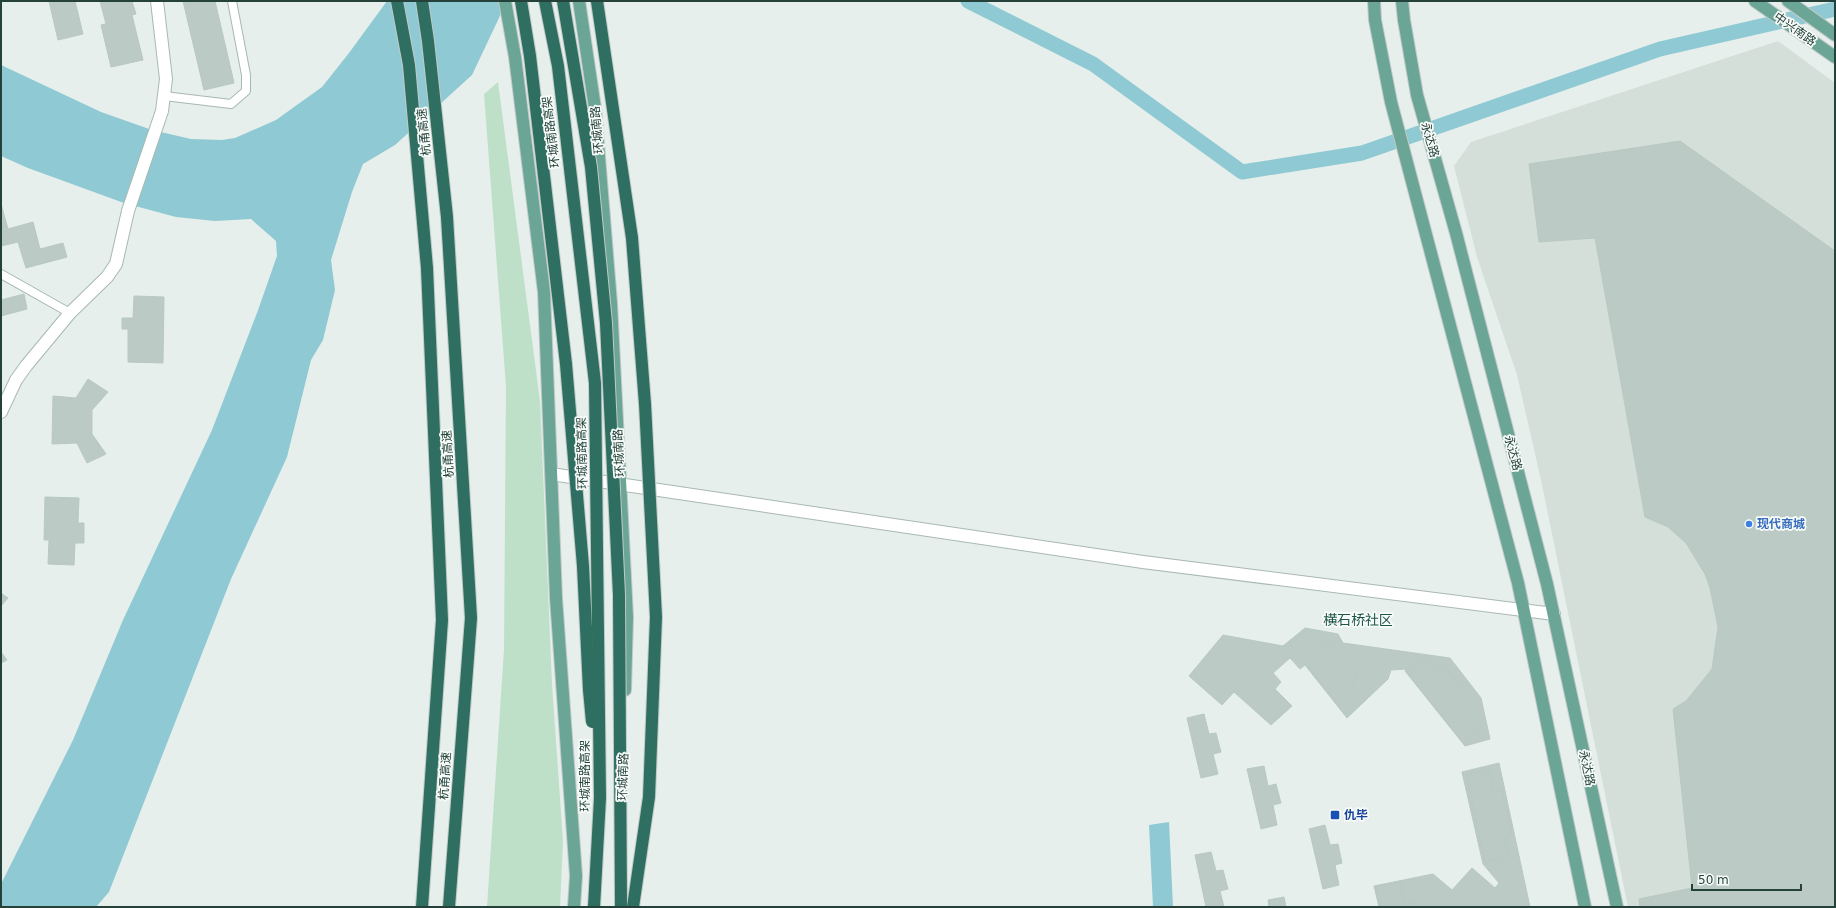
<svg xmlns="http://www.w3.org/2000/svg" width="1836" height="908" font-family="'DejaVu Sans','Noto Sans SC',sans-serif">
  <rect width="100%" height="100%" fill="#e6efeb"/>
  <path fill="#d4dfda" d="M1778 41 1835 83V907H1628L1541 480 1517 375 1477 257 1454 166 1471 142Z"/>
  <path fill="#bfe0c8" d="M498 82 540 401 552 684 563 841 560 907H487L504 649 506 387 484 94Z"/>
  <g fill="#8ec9d4">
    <path d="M387 1H507L472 75 395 145 363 164 352 192 331 260 335 290 323 340 311 360 287 457 231 579 109 892 96 907H1V884L73 740 123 620 212 430 257 313 277 256 276 241 251 219 215 221 176 217 124 203 28 168 1 156V65L101 112 152 130 191 139 222 140 235 138 276 120 322 87 349 53Z"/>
    <path d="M1169 822 1173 907H1153L1149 825Z"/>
  </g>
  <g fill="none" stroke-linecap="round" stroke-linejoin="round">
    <path stroke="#8ec9d4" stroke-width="15" d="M968 1 1093 64 1242 172 1362 153 1660 49 1835 9"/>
  </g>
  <g fill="#bbcac4" stroke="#b8c9c2">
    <path d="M49 1H75L83 34 58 40Z"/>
    <path d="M100 1H132L136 14 132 15 143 60 111 67 101 25 106 24Z"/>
    <path d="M183 1H215L234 83 204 90Z"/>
    <path d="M1680 141 1835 251V907H1640L1639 899 1692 888 1673 709 1686 701 1712 669 1718 627 1710 588 1705 574 1686 543 1668 527 1645 517 1595 238 1539 242 1529 164Z"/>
    <path d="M1 204 8 229 33 222 40 249 63 243 67 257 26 268 18 242 1 246Z"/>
    <path d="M24 294 27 309 1 316V300Z"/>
    <path d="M134 296 164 297 163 363 128 362V329H122V318H133Z"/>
    <path d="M88 379 108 392 92 410V434L106 454 87 463 77 443 52 444 53 396 76 398Z"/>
    <path d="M45 497 79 498 78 523H84V543H75L74 565 48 564 49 540H44Z"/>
    <path d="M1 593 8 598 1 606Z"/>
    <path d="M1305 628 1338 634 1343 643 1450 658 1481 698 1490 739 1465 746 1405 671 1406 669 1391 670 1388 679 1347 718 1305 665 1300 669 1290 658 1273 673 1281 682 1275 689 1292 706 1271 725 1234 692 1222 705 1189 676 1223 635 1283 646Z"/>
    <path d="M1308 629 1321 646 1328 640 1358 677 1351 683 1365 700 1347 715 1290 644Z"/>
    <path d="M1 652 7 660 1 663Z"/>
    <path d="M1425 657 1438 673 1445 667 1475 705 1468 710 1482 728 1463 742 1407 671Z"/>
    <path d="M1204 714 1209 734 1216 733 1221 752 1213 754 1218 774 1201 778 1187 718Z"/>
    <path d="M1499 763 1530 907H1432L1430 905 1422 907H1379L1374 886 1433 874 1452 890 1472 868 1495 888 1499 883 1483 864 1462 772Z"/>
    <path d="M1264 766 1268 786 1276 784 1281 803 1273 805 1277 825 1261 829 1247 769Z"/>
    <path d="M1489 770 1493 791 1502 789 1512 834 1504 836 1508 857 1485 862 1466 775Z"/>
    <path d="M1325 825 1330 845 1338 844 1342 863 1335 865 1339 885 1323 889 1309 829Z"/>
    <path d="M1211 852 1216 871 1223 870 1228 889 1220 891 1224 907H1206L1195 855Z"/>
    <path d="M1400 882 1404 903 1413 901 1414 907H1381L1376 887Z"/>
    <path d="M1284 897 1286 907H1269L1268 900Z"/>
  </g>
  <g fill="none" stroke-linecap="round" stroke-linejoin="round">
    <defs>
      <g id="lane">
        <path d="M164 96 231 104 246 91V75L232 1"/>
        <path d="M1 274 70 313"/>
      </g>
      <g id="street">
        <path d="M157 1 166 79 162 111"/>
        <path d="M1 412 16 380 26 366 70 313 107 277 116 264 128 211"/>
        <path d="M551 474 1143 562 1554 614"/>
      </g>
      <g id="primary">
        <path d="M505 1 515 57 544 292 556 598 576 876 574 907"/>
        <path d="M579 1 595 108 611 303 627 617 625 690"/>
        <path d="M1374 1 1375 20 1391 102 1518 583 1585 907"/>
        <path d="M1402 1 1404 20 1417 95 1456 233 1547 584 1617 907"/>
        <path d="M1755 1 1835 57"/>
        <path d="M1788 1 1835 35"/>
      </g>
      <g id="highway">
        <path d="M422 1 428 41 447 217 471 618 449 907"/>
        <path d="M597 1 632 238"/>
        <path d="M422 907 442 620 427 268"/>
      </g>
    </defs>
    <use href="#lane" stroke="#a8b8b2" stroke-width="10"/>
    <use href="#street" stroke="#a8b8b2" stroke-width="14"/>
    <use href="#primary" stroke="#c2cac8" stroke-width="14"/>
    <use href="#highway" stroke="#c2cac8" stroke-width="14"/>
    <use href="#lane" stroke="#fff" stroke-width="8"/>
    <use href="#street" stroke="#fff" stroke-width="12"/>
    <use href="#primary" stroke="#6aa596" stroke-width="12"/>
    <use href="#highway" stroke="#2f6f62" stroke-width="12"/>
    <defs>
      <path id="street-bridge" d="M128 211 162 111"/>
      <g id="highway-bridge">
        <path d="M397 1 409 65 427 268"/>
        <path d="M521 1 530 56 566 364 583 566 589 690 592 722"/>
        <path d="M545 1 558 66 595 383 600 798 594 907"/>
        <path d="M563 1 591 167 606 323 619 595 621 907"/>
        <path d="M632 238 645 404 656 617 649 797 633 907"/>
      </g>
    </defs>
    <use href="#street-bridge" stroke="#a8b8b2" stroke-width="14" stroke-linecap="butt"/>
    <use href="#highway-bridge" stroke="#c2cac8" stroke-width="14" stroke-linecap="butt"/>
    <use href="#street-bridge" stroke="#fff" stroke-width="12"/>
    <use href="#highway-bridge" stroke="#2f6f62" stroke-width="12"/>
  </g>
  <circle fill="#3f7fe0" stroke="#f7fbf9" stroke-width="1.5" cx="1749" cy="524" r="4"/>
  <rect fill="#1a4fb4" stroke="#f7fbf9" stroke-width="1.5" x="1330" y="810" width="10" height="10" rx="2"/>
  <g text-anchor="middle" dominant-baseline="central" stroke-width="3.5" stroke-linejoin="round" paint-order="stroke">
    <g font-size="12" fill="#24423a" stroke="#f7fbf9">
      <text transform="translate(1795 29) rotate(35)">中兴南路</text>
      <text transform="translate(597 130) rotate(-95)">环城南路</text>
      <text transform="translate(424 132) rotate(-96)">杭甬高速</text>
      <text transform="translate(551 132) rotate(-97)">环城南路高架</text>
      <text transform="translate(1430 140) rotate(74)">永达路</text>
      <text transform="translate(582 453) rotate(-91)">环城南路高架</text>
      <text transform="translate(619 453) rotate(-93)">环城南路</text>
      <text transform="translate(1513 453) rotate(75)">永达路</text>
      <text transform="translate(448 454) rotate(-93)">杭甬高速</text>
      <text transform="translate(1587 768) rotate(78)">永达路</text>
      <text transform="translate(445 776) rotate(-86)">杭甬高速</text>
      <text transform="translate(585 776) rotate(-90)">环城南路高架</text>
      <text transform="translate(623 777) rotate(-88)">环城南路</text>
    </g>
    <g font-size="12" font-weight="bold" fill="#366cbe" stroke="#f7fbf9" text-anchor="start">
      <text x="1757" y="524">现代商城</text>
    </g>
    <g font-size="12" font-weight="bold" fill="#164399" stroke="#f7fbf9" text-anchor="start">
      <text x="1344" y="815">仇毕</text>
    </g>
    <g font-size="14" fill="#1f5548" stroke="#f7fbf9">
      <text x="1358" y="620">横石桥社区</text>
    </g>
  </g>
  <rect width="1836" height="908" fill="none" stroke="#24423a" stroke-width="4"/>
  <path d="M1692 884v6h109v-6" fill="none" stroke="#24423a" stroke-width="2"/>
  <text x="1698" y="884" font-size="12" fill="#24423a" stroke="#f7fbf9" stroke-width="3" paint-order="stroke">50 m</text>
</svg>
